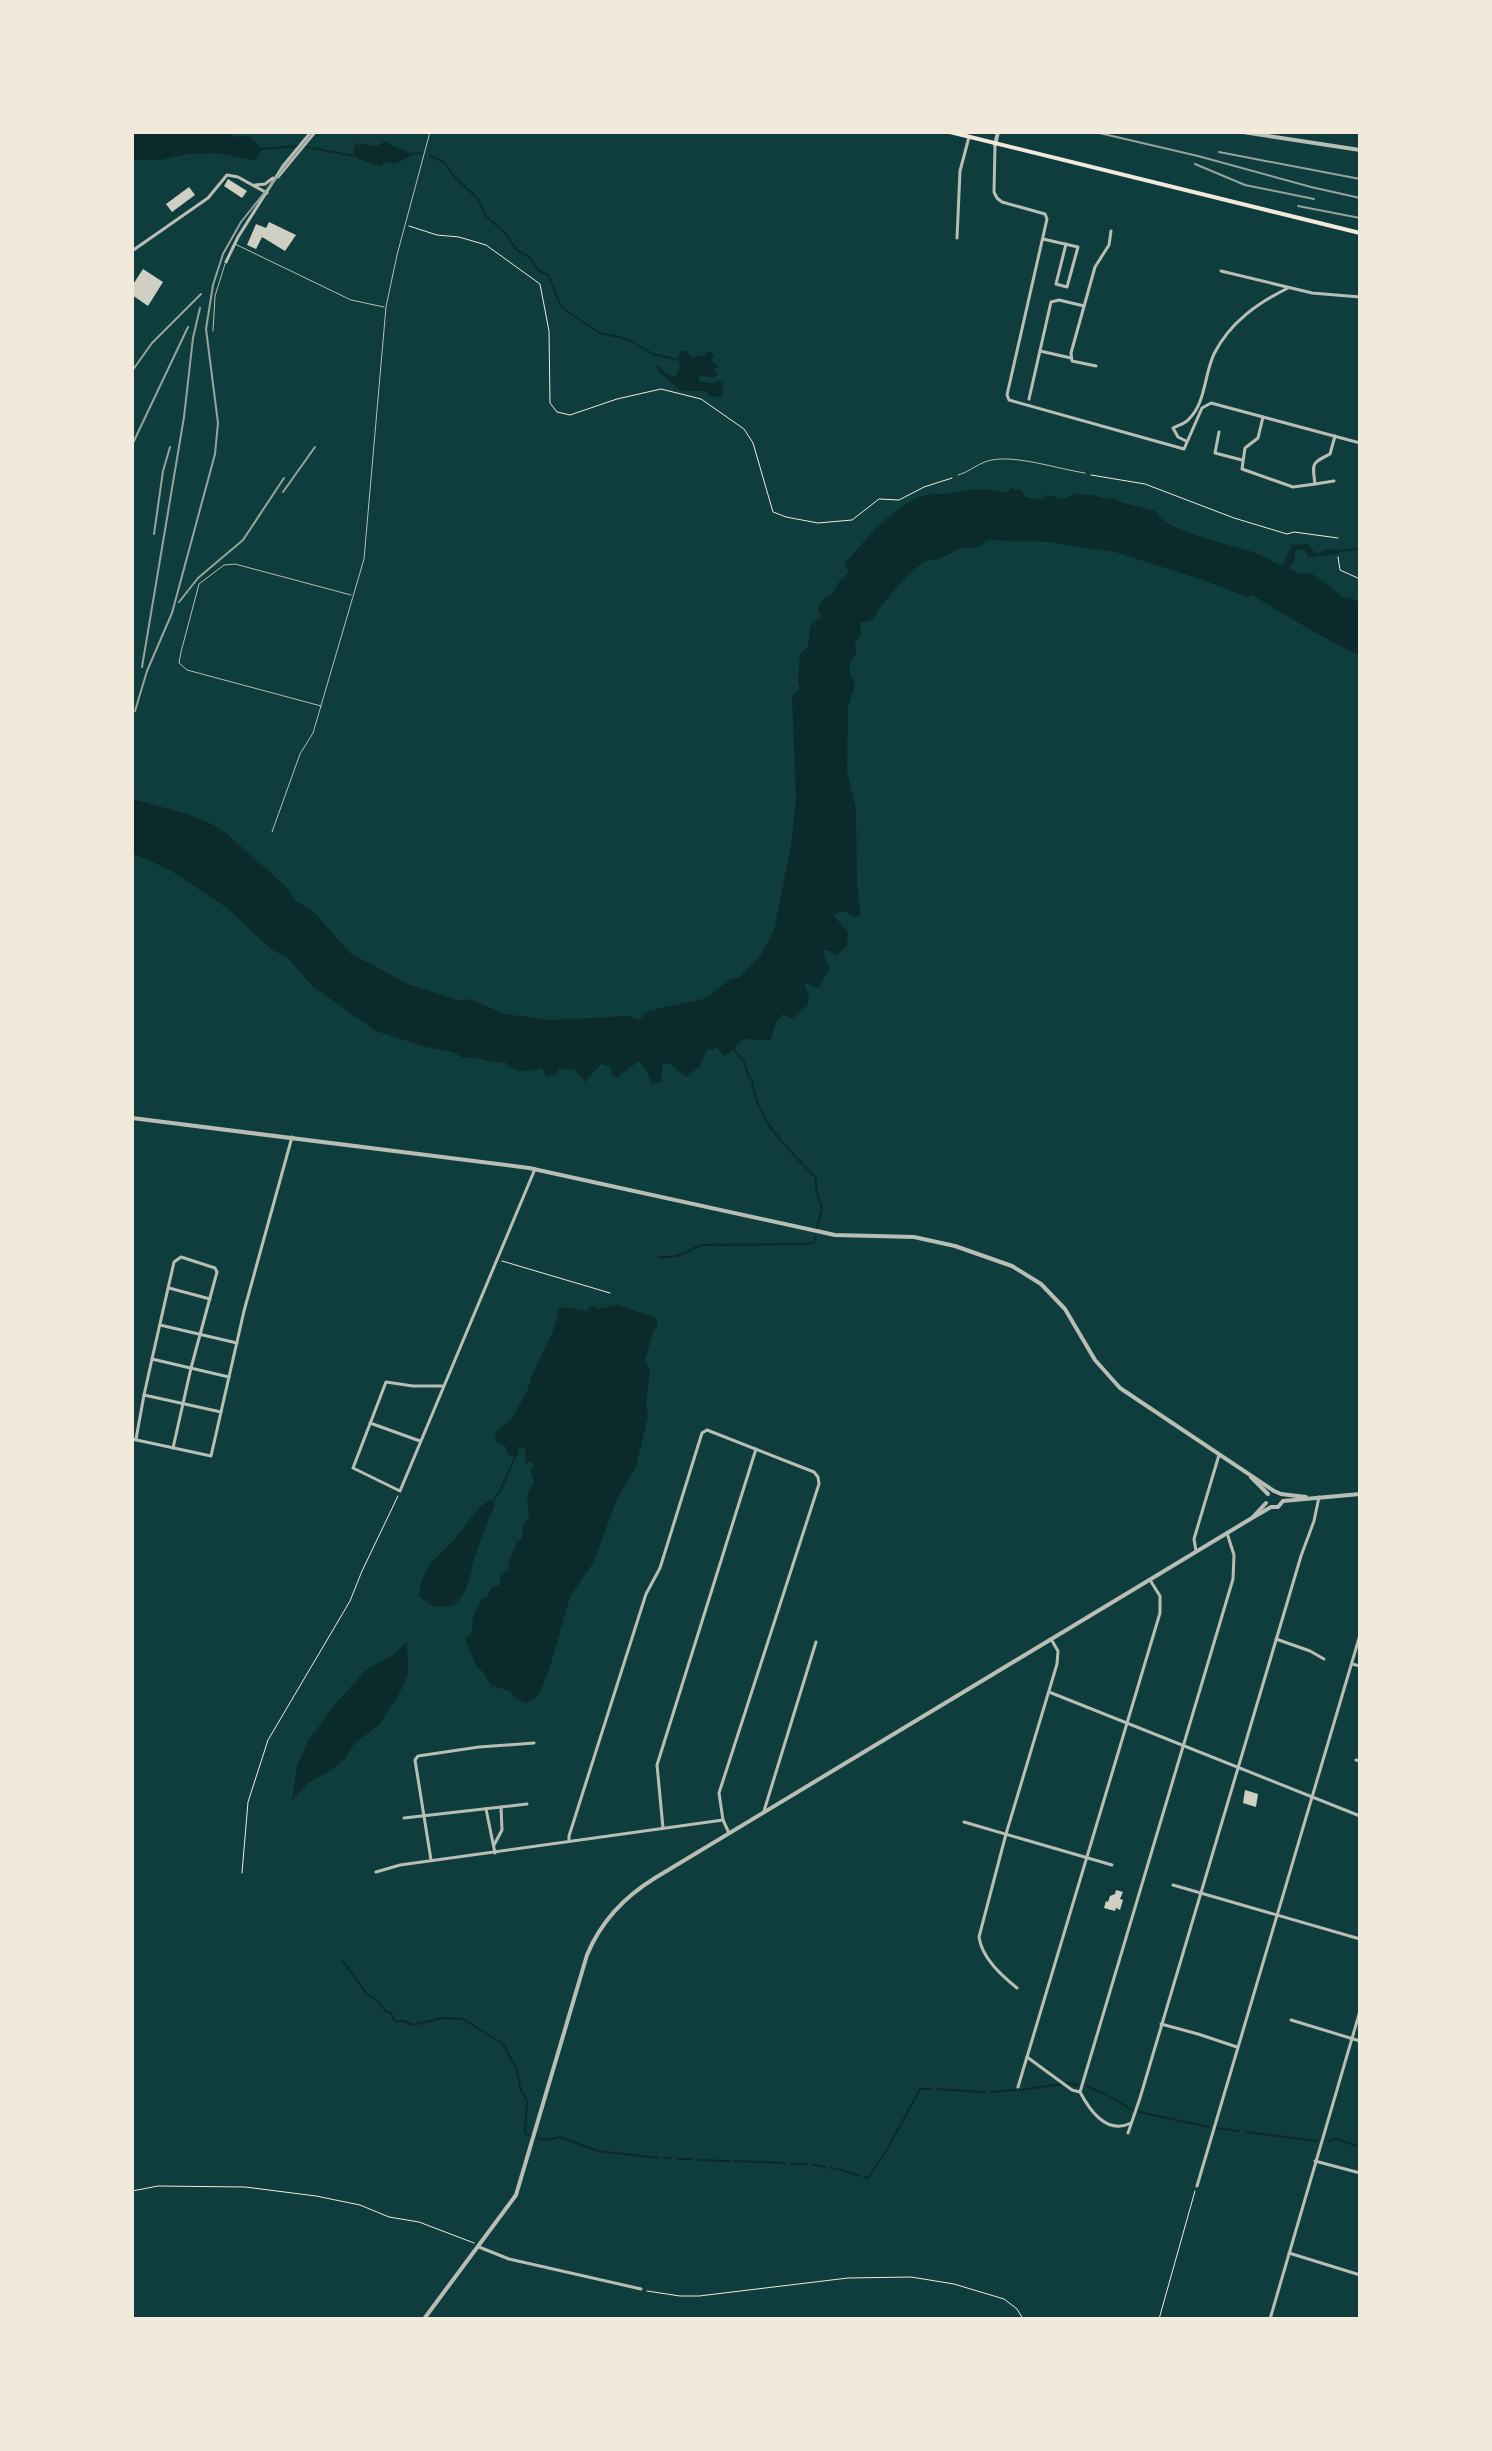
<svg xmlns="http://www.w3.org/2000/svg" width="1492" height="2451" font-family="'PT Serif',serif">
  <rect width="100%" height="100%" fill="#0f3d3e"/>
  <g fill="#0a2a2b">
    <path d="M132 132H229L235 137 248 136 259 145 261 151 256 159 251 160 218 153 187 154 161 160H132Z"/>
    <path d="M386 141C391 148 405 148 413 155L395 164 386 162 380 166 358 159 353 153 355 145 358 143 377 146Z"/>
    <path d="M681 351H686L692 357 704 355 709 351 713 353 714 357 711 360 718 366 714 370 717 375 713 378 700 375 698 379 701 382 715 383 718 380 723 382 722 397 708 396 707 391H681L658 371 656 366 658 365 667 374 675 377C681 366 680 368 678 356Z"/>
    <path d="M1011 488 1021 490 1026 497 1041 500 1046 495 1063 499 1077 493C1084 496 1086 494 1092 495 1100 496 1104 501 1112 497L1120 502 1155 511C1166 532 1229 544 1253 552 1263 556 1272 561 1282 566L1292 545 1307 544 1316 554 1329 549 1347 550 1332 555 1309 557 1303 549 1295 551V560L1289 568 1299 574 1311 573 1343 597 1354 599 1360 604V656L1316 633 1252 595 1247 597 1203 580 1115 552 1047 542 988 540 976 548C957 546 957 552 941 558 937 560 933 559 929 560 915 564 878 606 873 620L860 623 861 637 855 641 856 654C847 665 848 672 855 684L848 707 847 771 856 809 857 885 861 915 855 917 845 911 833 915 848 932 847 946 837 955 827 950 822 951 830 969 818 988 804 982 809 998 808 1005 792 1019 783 1014 776 1022 771 1040 742 1039 731 1052 724 1056 717 1048 707 1050 700 1066 686 1077 670 1064H663L661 1082 652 1084 647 1072 639 1061 616 1078 612 1074 611 1067 601 1064 585 1082 575 1070 559 1069 556 1075 546 1077 542 1068C527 1071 516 1075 505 1062 487 1064 479 1055 463 1058L455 1053 422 1046 376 1031 312 986 287 957 272 950 227 908 170 870 132 853V799L187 814 214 825 226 833 283 884 296 901 314 912 350 953 408 984 460 1001 470 999 505 1014 551 1020 629 1016 639 1020 648 1011 707 998 730 979 740 977 761 955 774 930 791 846 796 800 792 696 800 688 798 683 800 654 808 647 810 627 821 616 818 608 823 599 832 595 839 582 849 572 845 563C865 540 896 502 926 495 932 493 939 494 945 494 967 490 985 487 1007 493Z"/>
    <path d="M593 1305 598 1309 617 1305 657 1318V1329L654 1330 645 1359 650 1372 646 1403 648 1416 636 1467 618 1497 593 1563 570 1597 549 1670 540 1692 533 1700 526 1703 519 1700 509 1691 491 1685 482 1671 477 1667 466 1641V1637L472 1632 473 1616 482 1599 487 1598 492 1587 499 1585 501 1576 510 1567 508 1564C510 1555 516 1549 517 1541L522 1539 523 1526 529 1516 527 1495 534 1482 531 1471 534 1464 529 1461 525 1465V1448L518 1449V1454L514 1460 513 1457 507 1454 506 1447 496 1441 495 1432 512 1419 528 1389 531 1377 553 1331 559 1309 565 1307 586 1311Z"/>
    <path d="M491 1500 495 1505C488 1521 481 1537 476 1554 469 1574 470 1592 453 1606L434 1607 419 1597C422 1562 440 1557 460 1533 470 1521 476 1506 491 1500Z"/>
    <path d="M407 1642 408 1674 399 1694 379 1725 354 1744 345 1759 328 1772 308 1783 292 1801 297 1766 308 1741 337 1702 366 1670 393 1655Z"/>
  </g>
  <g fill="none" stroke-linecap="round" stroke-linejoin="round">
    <g stroke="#0a2a2b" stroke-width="2">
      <path d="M306 147 354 156"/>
      <path d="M261 149 299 146"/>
      <path d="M412 154 421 153"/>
      <path d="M430 155 445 163 452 174 478 199 485 215 506 234 516 249 530 258 538 270 549 276 561 307 600 333 627 339 653 354 679 360"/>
      <path d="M1345 550 1360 549"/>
      <path d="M734 1049 744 1062 749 1077 752 1080C757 1123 788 1148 816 1178V1189L822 1209 817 1227"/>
      <path d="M659 1257C681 1258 682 1253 701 1245L802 1244 813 1243 816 1237"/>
      <path d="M492 1502 500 1491 514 1460"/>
      <path d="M343 1961 366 1993 379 2002 386 2012 391 2013 395 2021H404L413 2025 442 2018 463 2019 503 2044 517 2070 521 2090 527 2101 525 2133 530 2136"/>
      <path d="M1067 2083 1078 2085"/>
      <path d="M1086 2086 1103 2093 1133 2110"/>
      <path d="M937 2089 984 2092"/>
      <path d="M1019 2090 1062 2084"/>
      <path d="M991 2092 1015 2090"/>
      <path d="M1139 2112 1209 2127"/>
      <path d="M1216 2128 1239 2131"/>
      <path d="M1247 2132 1317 2141"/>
      <path d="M538 2138 546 2140 560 2137 598 2151 658 2158"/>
      <path d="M1329 2141 1336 2139 1360 2147"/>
      <path d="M664 2158H671"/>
      <path d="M678 2159H692"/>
      <path d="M698 2160 730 2161"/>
      <path d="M735 2161 759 2162"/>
      <path d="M762 2162 785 2163"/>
      <path d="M790 2164H806"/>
      <path d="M813 2165 825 2167"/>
      <path d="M830 2168 837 2169"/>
      <path d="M841 2170 860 2176"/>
      <path d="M865 2177 868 2178 888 2148 920 2089H931"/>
    </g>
  </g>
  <g fill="#cfcfc3">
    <path d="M228 179 247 191 242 198 224 186Z"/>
    <path d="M189 187 195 195 172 212 166 204Z"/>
    <path d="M269 222 296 235 285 251 262 237 256 249 247 245 256 224 266 228Z"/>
    <path d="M143 269 163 282 148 306 132 295V286Z"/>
    <path d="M1245 1790 1258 1794 1256 1807 1243 1803Z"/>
    <path d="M1116 1890 1123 1892 1120 1899 1123 1900 1120 1910 1116 1908 1115 1911 1104 1908 1106 1901 1108 1902 1110 1896 1115 1894Z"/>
  </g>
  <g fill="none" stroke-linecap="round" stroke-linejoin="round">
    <g stroke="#f1e9da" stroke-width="1">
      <path d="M409 226 437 235 459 237 486 245 540 284 549 331 550 403 557 412 570 415 617 399 661 389 701 399 744 429 753 443 773 512 786 517 818 523 852 520 879 499 899 500 924 487 952 478"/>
      <path d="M1091 475 1145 484 1234 518 1287 534 1294 532 1338 538"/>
      <path d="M1338 557 1340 570 1360 579"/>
      <path d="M502 1261 610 1293"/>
      <path d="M242 1873 248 1802 268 1740 350 1601 362 1571 398 1496"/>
      <path d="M132 2191 158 2186 245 2187 316 2196 360 2205 389 2217 419 2222 474 2243"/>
      <path d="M647 2291 680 2296H699L848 2278 911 2277 954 2284 1004 2299 1017 2309 1023 2319"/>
      <path d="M1159 2319 1195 2191"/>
    </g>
    <g stroke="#b8beb3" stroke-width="1">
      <path d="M235 244 351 300 384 307"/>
      <path d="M213 331 215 296 225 264"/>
      <path d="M958 475C970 472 979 462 992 460 1017 455 1058 469 1085 473"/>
      <path d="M321 706 187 670 179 663 181 652 199 584 224 565 235 564 351 595"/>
      <path d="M272 832 300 754 313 733 364 559 386 307 397 255 430 132"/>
    </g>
    <g stroke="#b8beb3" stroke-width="3">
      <path d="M995 145 994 192 997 198 1002 202 1045 214 1047 219 1007 395 1009 400 1184 449 1202 408 1211 403 1360 443"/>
      <path d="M278 177 315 132"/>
      <path d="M255 185 265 184 273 178"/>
      <path d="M957 238 960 171 969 137"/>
      <path d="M1043 239 1078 247 1067 287 1056 284 1066 244"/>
      <path d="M132 251 208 198 227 175 238 177 267 193"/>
      <path d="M226 262 238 237 283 166 311 132"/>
      <path d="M1221 271 1312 293 1360 297"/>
      <path d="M1040 351 1071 358"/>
      <path d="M1096 366 1072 361 1071 353 1095 267 1109 245 1111 231"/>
      <path d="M1029 399 1051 302 1059 300 1084 306"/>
      <path d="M1263 417 1258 438 1245 448 1242 469 1293 487 1315 484C1312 462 1312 463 1330 454L1335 436"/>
      <path d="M1219 432 1215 453 1242 460"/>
      <path d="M1186 441 1178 437 1173 428C1178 425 1185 424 1189 419 1206 402 1204 375 1214 354 1230 322 1258 303 1288 288"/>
      <path d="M1315 484 1334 481"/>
      <path d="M169 1288 210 1299"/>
      <path d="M160 1325 237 1343"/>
      <path d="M152 1359 174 1262 181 1257 215 1268 217 1272 191 1368 173 1448"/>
      <path d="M444 1386H413L386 1382 353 1468 400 1491 535 1169"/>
      <path d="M221 1412 144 1395 152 1359 229 1377"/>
      <path d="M370 1423 420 1441"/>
      <path d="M132 1439 211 1456 244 1311 292 1137"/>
      <path d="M136 1439 144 1395"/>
      <path d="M1196 1551 1194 1539 1219 1455"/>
      <path d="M1276 1639 1310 1651 1324 1659"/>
      <path d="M1352 1664 1360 1666"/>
      <path d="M1049 1692 1360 1816"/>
      <path d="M1356 1760 1360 1761"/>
      <path d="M486 1809 495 1853"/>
      <path d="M764 1811 816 1642"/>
      <path d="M404 1818 527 1804"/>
      <path d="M964 1822 1112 1865"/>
      <path d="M663 1828 657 1765 756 1449"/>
      <path d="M569 1841V1836L646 1594 660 1568 702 1433 707 1430 814 1472 818 1477 819 1484 719 1793 723 1820 729 1833"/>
      <path d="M494 1845 502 1830 501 1807"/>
      <path d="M431 1860 415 1760 418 1756 479 1747 534 1743"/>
      <path d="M376 1872 400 1865 723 1820"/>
      <path d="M1173 1885 1360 1939"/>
      <path d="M1017 1988C1001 1975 982 1958 979 1937L1006 1834 1057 1664 1058 1651 1051 1639"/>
      <path d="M1291 2020 1360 2041"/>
      <path d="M1161 2024 1198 2034 1237 2047"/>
      <path d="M1027 2057 1072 2090 1080 2092C1090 2111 1107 2135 1131 2123"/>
      <path d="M1018 2087 1160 1613V1596L1150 1580"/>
      <path d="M1080 2092 1233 1579 1234 1555 1227 1533"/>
      <path d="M1128 2133 1140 2098 1301 1556 1314 1521 1319 1497"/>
      <path d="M1315 2161 1360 2173"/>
      <path d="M1197 2186 1360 1635"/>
      <path d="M479 2247 509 2259 641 2289"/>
      <path d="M1289 2253 1360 2275"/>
      <path d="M1270 2319 1360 2011"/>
    </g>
    <g stroke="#b8beb3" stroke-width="4">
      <path d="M1243 132 1360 150"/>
      <path d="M995 145 998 132"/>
      <path d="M132 1118 529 1168 835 1235 914 1237 955 1246 1012 1266 1041 1284 1065 1309 1095 1360 1120 1388 1274 1491 1281 1494 1306 1497"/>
      <path d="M1251 1477 1268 1494"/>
      <path d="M1283 1501 1360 1494"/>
      <path d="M1253 1517 1266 1503"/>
      <path d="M424 2319 516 2195 587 1955C601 1921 624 1897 655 1878L1252 1518 1271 1507H1278L1283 1501"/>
    </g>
    <path stroke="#f1e9da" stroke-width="4" d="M950 132 1360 233"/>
    <g stroke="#97a49c" stroke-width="2">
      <path d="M1095 132 1198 156 1311 187 1360 198"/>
      <path d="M1219 152 1360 179"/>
      <path d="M1195 164 1245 185 1314 199"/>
      <path d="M1298 206 1360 218"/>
      <path d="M132 371 152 343 201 294"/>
      <path d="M132 445 188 327"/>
      <path d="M283 492 315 447"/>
      <path d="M154 534 163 471 170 447"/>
      <path d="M179 602 198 578 243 540 284 478"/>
      <path d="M142 667 184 417 193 338 200 308"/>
      <path d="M135 711 147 671 172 613 215 454 218 423 206 329 213 285 223 254 241 222 313 132"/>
    </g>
  </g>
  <rect width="1492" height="2451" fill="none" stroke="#f1e9da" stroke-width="268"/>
</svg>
